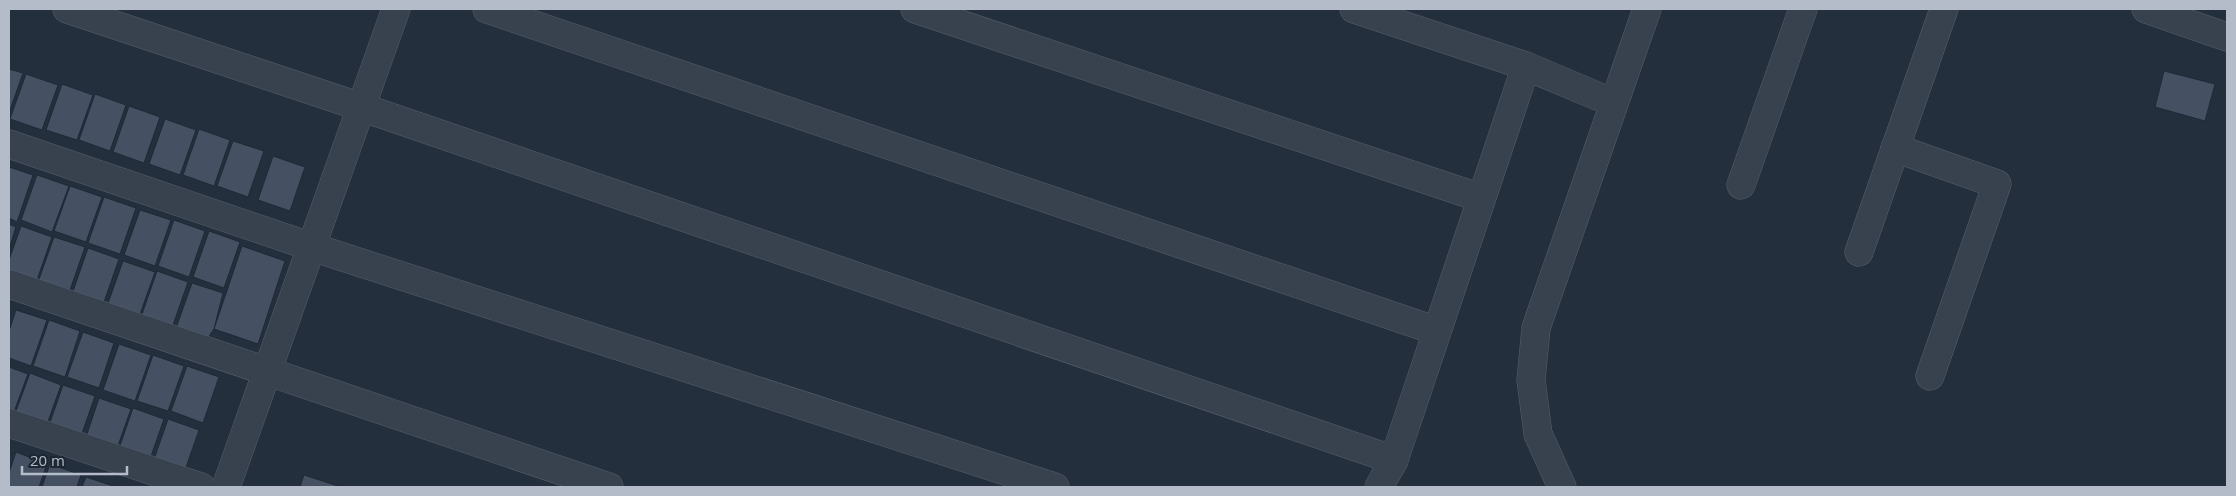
<svg xmlns="http://www.w3.org/2000/svg" width="2236" height="496" font-family="'Open Sans',sans-serif">
  <rect width="100%" height="100%" fill="#242f3e"/>
  <g fill="#455162" stroke="#1f2835">
    <path d="M9 69 23 73 9 113Z"/>
    <path d="M2164 71 2215 84 2205 121 2155 107Z"/>
    <path d="M26 74 58 85 42 130 10 119Z"/>
    <path d="M62 84 93 95 77 140 46 130Z"/>
    <path d="M95 94 126 105 110 151 79 140Z"/>
    <path d="M129 106 160 117 144 163 113 152Z"/>
    <path d="M165 119 196 130 180 175 149 164Z"/>
    <path d="M199 129 230 140 214 186 183 175Z"/>
    <path d="M233 141 264 151 248 197 217 186Z"/>
    <path d="M273 156 305 167 290 211 258 200Z"/>
    <path d="M9 167 33 175 17 222 9 218Z"/>
    <path d="M37 175 69 186 52 232 21 220Z"/>
    <path d="M70 186 102 197 86 242 54 231Z"/>
    <path d="M104 197 136 208 120 254 88 243Z"/>
    <path d="M140 210 171 220 155 266 124 255Z"/>
    <path d="M174 220 205 231 189 277 158 266Z"/>
    <path d="M9 224 16 227 9 249Z"/>
    <path d="M21 226 52 237 36 283 9 273V260Z"/>
    <path d="M209 231 240 242 224 288 193 277Z"/>
    <path d="M54 237 85 247 69 293 38 282Z"/>
    <path d="M242 246 285 261 258 344 214 329Z"/>
    <path d="M88 248 119 259 103 305 72 294Z"/>
    <path d="M123 261 155 272 139 317 107 306Z"/>
    <path d="M157 271 188 282 172 328 141 317Z"/>
    <path d="M192 283 223 293 214 329 207 339 176 328Z"/>
    <path d="M16 310 47 320 31 366 9 358V331Z"/>
    <path d="M49 320 80 331 65 377 33 366Z"/>
    <path d="M83 332 114 343 99 388 67 377Z"/>
    <path d="M119 344 151 355 135 401 103 390Z"/>
    <path d="M153 355 184 366 168 411 137 401Z"/>
    <path d="M187 366 219 377 203 423 171 411Z"/>
    <path d="M9 367 28 374 11 420 9 419Z"/>
    <path d="M30 373 61 385 45 430 13 419Z"/>
    <path d="M63 385 95 396 79 442 47 431Z"/>
    <path d="M99 398 131 409 115 454 84 443Z"/>
    <path d="M133 408 164 419 148 465 117 454Z"/>
    <path d="M168 419 199 430 183 476 152 465Z"/>
    <path d="M16 452 47 464 39 487H9V473Z"/>
    <path d="M50 464 81 475 77 487H42Z"/>
    <path d="M304 475 341 487H300Z"/>
    <path d="M86 477 116 487H82Z"/>
  </g>
  <g fill="none" stroke-linecap="round" stroke-linejoin="round">
    <defs>
      <g id="street">
        <path d="M67 9 361 107 1394 460"/>
        <path d="M487 9 1437 331"/>
        <path d="M915 9 1481 198"/>
        <path d="M1354 9 1526 66 1597 96"/>
        <path d="M2146 9 2227 37"/>
        <path d="M9 144 312 247 1055 487"/>
        <path d="M1895 148 1997 184 1930 376"/>
        <path d="M1741 185 1803 9"/>
        <path d="M1859 252 1944 9"/>
        <path d="M9 284 609 487"/>
        <path d="M9 423 201 487"/>
        <path d="M226 487 396 9"/>
        <path d="M1379 487 1394 460 1526 66"/>
        <path d="M1562 487 1538 434 1531 380 1536 328 1647 9"/>
      </g>
    </defs>
    <use href="#street" stroke="#565f6c" stroke-width="29"/>
    <use href="#street" stroke="#38414e" stroke-width="28"/>
  </g>
  <rect width="2236" height="496" fill="none" stroke="#b4bcc9" stroke-width="20"/>
  <path d="M22 466v8h105v-8" fill="none" stroke="#b4bcc9" stroke-width="2.5"/>
  <text x="30" y="466" font-size="15" fill="#b4bcc9" stroke="#1d2633" stroke-width="4" paint-order="stroke">20 m</text>
</svg>
